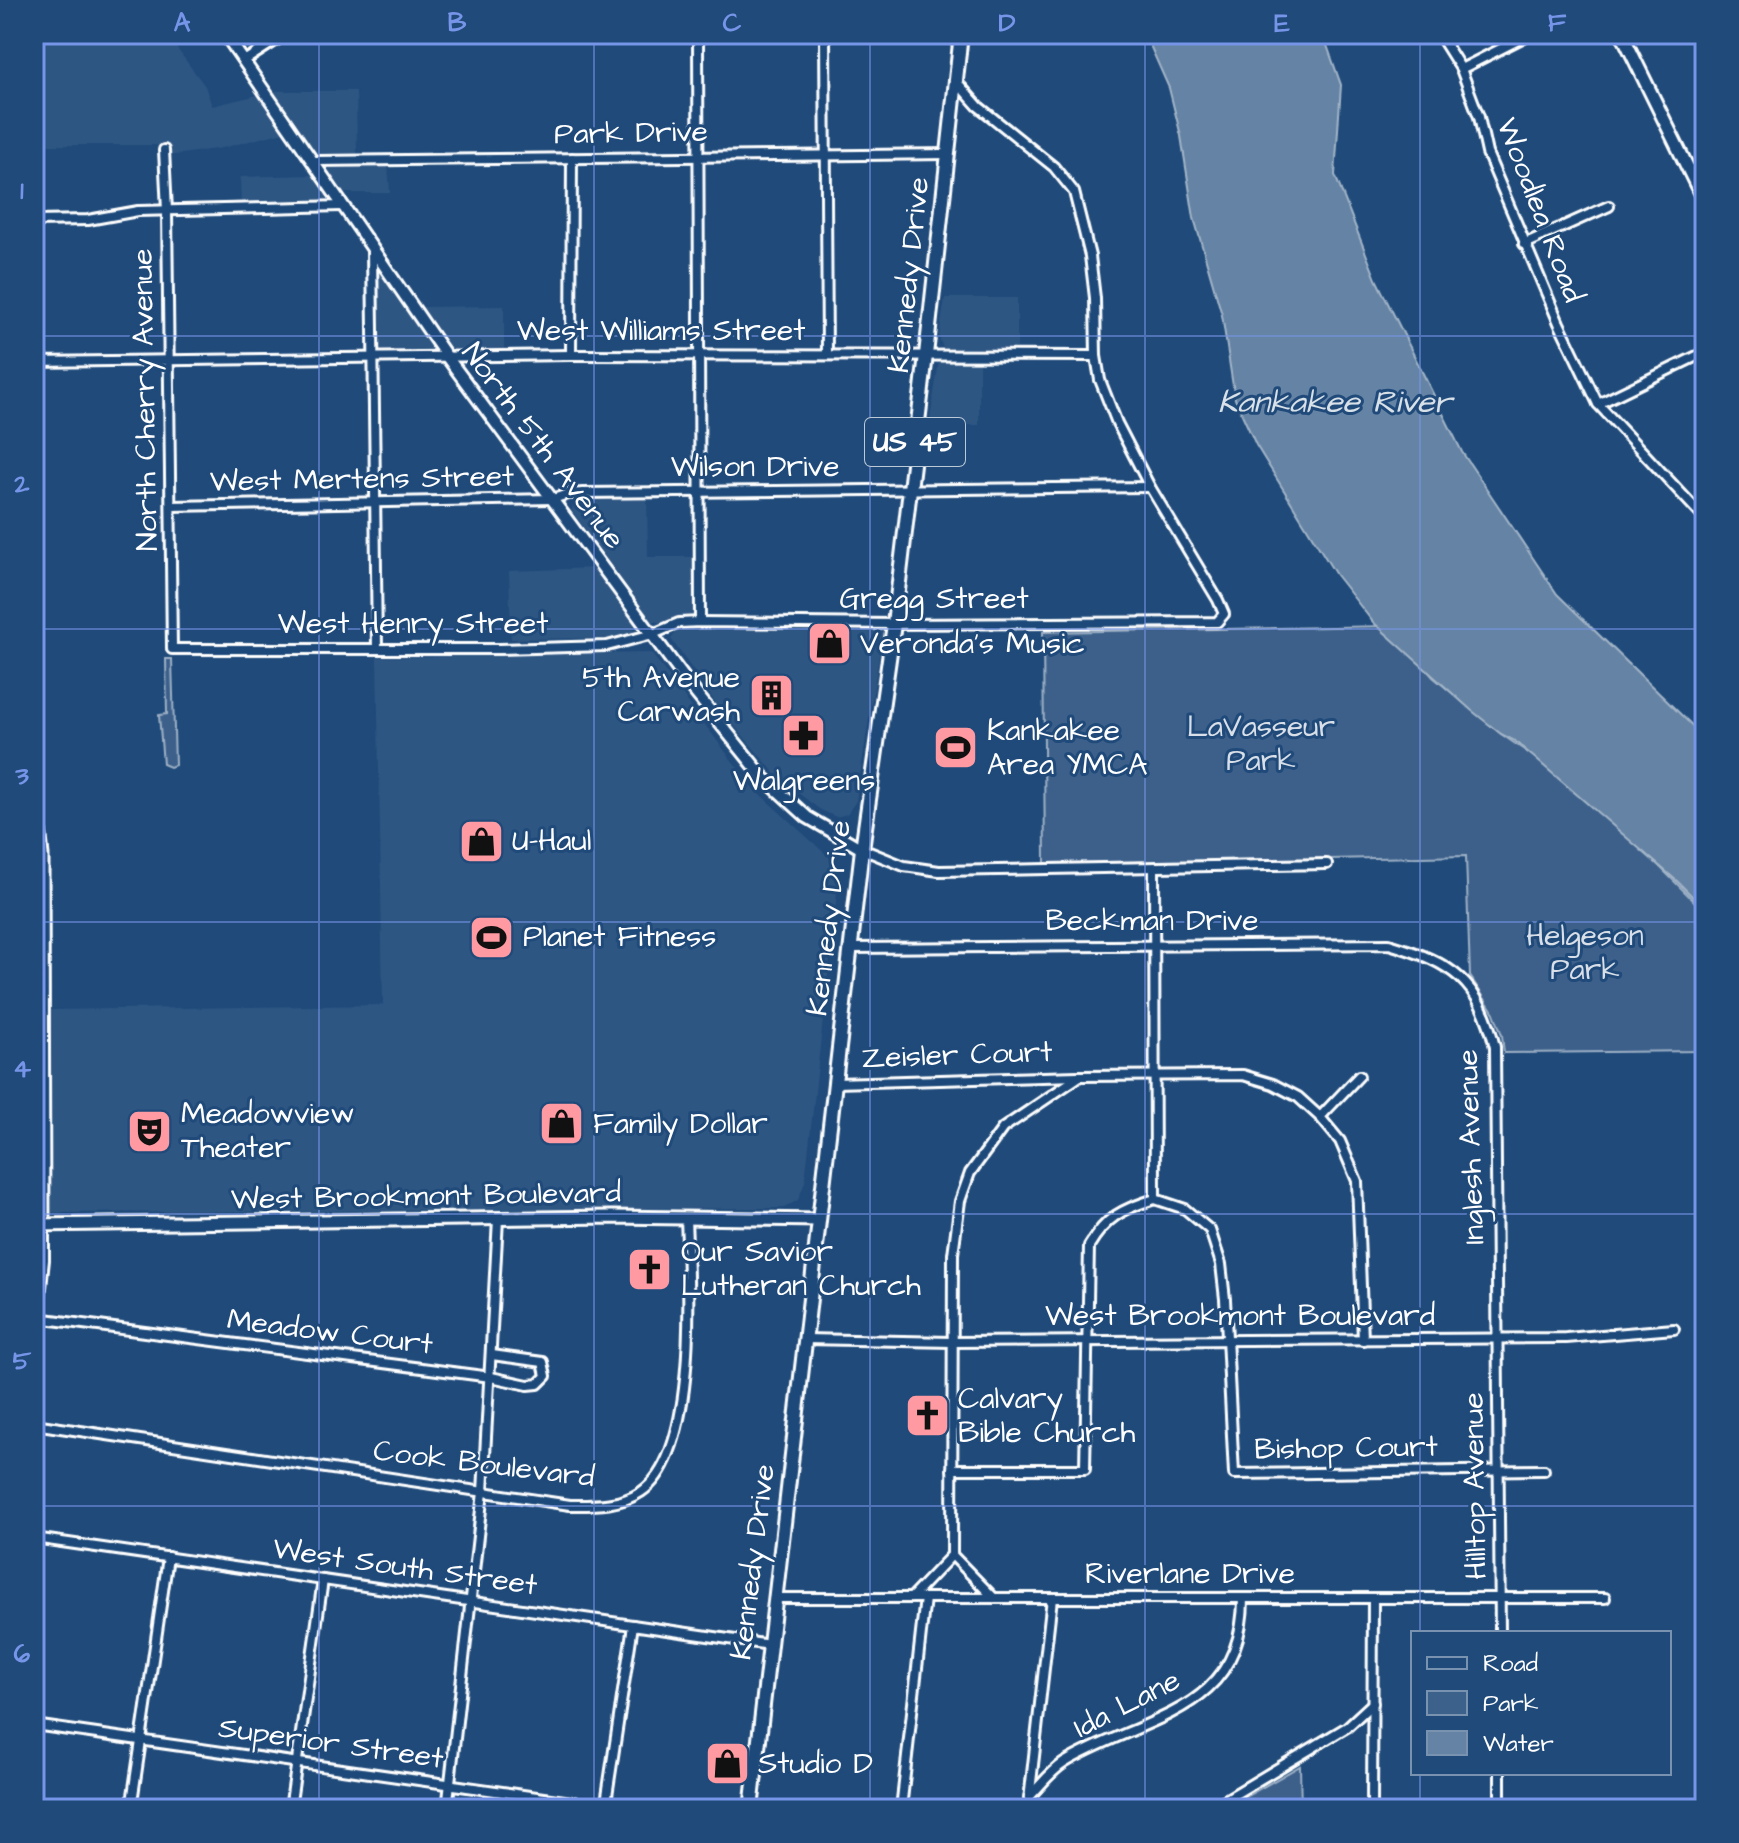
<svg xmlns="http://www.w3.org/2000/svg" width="1739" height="1843" font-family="'Architects Daughter',sans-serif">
  <rect width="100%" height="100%" fill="#1f4a7a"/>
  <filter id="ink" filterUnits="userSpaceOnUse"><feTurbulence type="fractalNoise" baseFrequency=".0125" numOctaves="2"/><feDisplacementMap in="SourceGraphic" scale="16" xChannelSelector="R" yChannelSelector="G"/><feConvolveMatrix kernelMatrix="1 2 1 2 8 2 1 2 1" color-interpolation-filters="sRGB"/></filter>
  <g filter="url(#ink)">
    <g fill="#2e5683">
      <path d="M34 34H166L205 86 212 106 258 95 284 132 222 148 168 156 163 147 156 145H34Z"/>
      <path d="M271 91H356L357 155 315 154Z"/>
      <path d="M388 165 390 193H343L328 171 331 166Z"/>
      <path d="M314 175 327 194V200L323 202 241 204 240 177Z"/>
      <path d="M380 274 385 277 434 345 433 350 378 351 377 277Z"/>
      <path d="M945 298H1017V348H943L939 337Z"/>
      <path d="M504 306V351L456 352 451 348 422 307Z"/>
      <path d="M939 361H979V425L929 426Z"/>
      <path d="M581 499H647L648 557H695L694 616 667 624 652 621 572 511 573 503Z"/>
      <path d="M597 568 635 618 633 633 616 638 511 639 509 571Z"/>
      <path d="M877 627 882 632V637L856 801 847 814 836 817 819 809 779 778 720 709 671 639 677 631 698 628Z"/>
      <path d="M651 653 752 787 840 867 805 1182 798 1200 784 1208 52 1213 51 1010 383 1005 377 657Z"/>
    </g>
    <g fill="#3c618b" stroke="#9eb0c5" stroke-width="2">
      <path d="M1391 626 1433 677 1501 734 1543 763 1647 854 1705 912V956H1702V1051L1504 1053 1502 1035 1494 1013 1470 976 1466 856 1057 865 1045 863 1043 632Z"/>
      <path d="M166 659H172L175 765 170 767 163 764 159 715 167 714Z"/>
      <path d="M1300 1766 1301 1809H1224Z"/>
    </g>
    <path fill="#6583a4" stroke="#a3b5c8" stroke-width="2" d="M1145 34H1323L1341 85 1335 175 1376 279 1462 452 1557 594 1705 738V909L1678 882 1515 741 1501 734 1471 710 1373 622 1336 575 1256 445 1235 399 1222 315 1194 218 1181 136 1169 88Z"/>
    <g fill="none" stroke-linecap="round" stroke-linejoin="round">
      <defs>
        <g id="minor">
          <path d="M698 34 700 622"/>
          <path d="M825 34 827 355"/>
          <path d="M1439 34 1461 69 1479 117 1487 153 1559 323 1598 404 1705 519"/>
          <path d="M244 61 286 34"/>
          <path d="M1461 69 1530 34"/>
          <path d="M164 150 167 211 172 649H499L607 646 653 634 679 623 700 622 894 624 1217 622 1224 614 1218 600 1150 487 1117 423 1100 380 1096 356 1095 298 1090 256 1074 192 1054 167 978 106 955 80"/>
          <path d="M315 161 949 154"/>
          <path d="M34 221 88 220 138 211 342 206"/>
          <path d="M1524 244 1609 206"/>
          <path d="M372 250 377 649"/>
          <path d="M571 355 572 158"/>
          <path d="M34 362 571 355 1096 356"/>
          <path d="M1598 404 1705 352"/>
          <path d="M171 506 553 499 568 494 583 493 1150 487"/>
          <path d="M862 849 904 866 939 871 1327 864"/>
          <path d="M1154 868 1155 1199"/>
          <path d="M851 948 1389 944C1453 963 1479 981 1495 1047L1500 1633"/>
          <path d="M835 1083 1078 1076"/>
          <path d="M1320 1117 1359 1076"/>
          <path d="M1155 1199 1185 1209 1210 1230 1221 1264 1225 1299 1234 1474 1544 1470"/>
          <path d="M37 1318 491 1377 528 1385 538 1384 546 1376 543 1362 492 1355"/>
          <path d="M805 1339 952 1342 1566 1338 1674 1329"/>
          <path d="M34 1424 570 1505C594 1505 620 1506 641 1492 700 1453 688 1281 686 1217"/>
          <path d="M952 1469H1085L1089 1246C1106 1217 1122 1209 1155 1199"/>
          <path d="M34 1538 770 1645"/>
          <path d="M775 1598H1605"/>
          <path d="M911 1598 952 1555"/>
          <path d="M994 1598 952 1555 953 1254 960 1201 970 1173 1003 1128 1080 1076 1243 1075 1273 1084 1298 1097 1320 1117 1340 1141 1357 1181 1363 1340"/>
          <path d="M34 1725 621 1809"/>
          <path d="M1029 1797C1040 1786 1051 1771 1064 1763 1142 1716 1243 1715 1243 1598"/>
          <path d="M131 1809 168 1557"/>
          <path d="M290 1809 323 1580"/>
          <path d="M447 1809 483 1492 498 1219"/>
          <path d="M605 1809 633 1625"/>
          <path d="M901 1809 925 1598"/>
          <path d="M1028 1809 1052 1598"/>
          <path d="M1210 1809 1347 1727 1373 1703"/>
          <path d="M1372 1809 1373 1598"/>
          <path d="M1500 1809V1773"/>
        </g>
        <g id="tertiary">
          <path d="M225 34 447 357 690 686 764 778 807 817 862 849"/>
          <path d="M34 1344 43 1260V1225"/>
        </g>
        <g id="secondary">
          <path d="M1622 34 1705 203"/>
          <path d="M34 784 42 855 43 1225"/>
          <path d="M34 1225 612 1217 819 1220"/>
        </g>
        <path id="primary" d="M751 1809 862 849 894 624 926 355 961 34"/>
      </defs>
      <use href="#minor" stroke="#fff" stroke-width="14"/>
      <use href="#tertiary" stroke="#fff" stroke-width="16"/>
      <use href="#secondary" stroke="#fff" stroke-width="17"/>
      <use href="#primary" stroke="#fff" stroke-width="18"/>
      <use href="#minor" stroke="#1f4a7a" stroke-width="8"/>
      <use href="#tertiary" stroke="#1f4a7a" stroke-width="10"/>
      <use href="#secondary" stroke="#1f4a7a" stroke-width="11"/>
      <use href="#primary" stroke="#1f4a7a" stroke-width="12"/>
    </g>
  </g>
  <path fill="none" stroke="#7795e8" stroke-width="2" stroke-opacity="0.55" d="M319 34V1809M594 34V1809M870 34V1809M1145 34V1809M1420 34V1633M34 336H1705M34 629H1705M34 922H1705M34 1214H1705M34 1506H1705M1420 1773V1809"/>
  <defs>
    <symbol id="shop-square" viewBox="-11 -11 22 22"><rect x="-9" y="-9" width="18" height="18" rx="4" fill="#ff9aa2" stroke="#1f4a7a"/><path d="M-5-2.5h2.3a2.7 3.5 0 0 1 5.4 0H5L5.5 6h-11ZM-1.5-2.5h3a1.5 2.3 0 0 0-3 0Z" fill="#111"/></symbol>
    <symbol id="building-square" viewBox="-11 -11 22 22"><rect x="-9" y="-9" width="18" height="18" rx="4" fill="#ff9aa2" stroke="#1f4a7a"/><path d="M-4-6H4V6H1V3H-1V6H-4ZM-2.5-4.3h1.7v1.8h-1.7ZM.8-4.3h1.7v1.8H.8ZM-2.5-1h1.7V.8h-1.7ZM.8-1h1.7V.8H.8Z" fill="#111"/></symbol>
    <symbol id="pharmacy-square" viewBox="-11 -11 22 22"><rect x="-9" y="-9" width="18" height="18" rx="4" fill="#ff9aa2" stroke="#1f4a7a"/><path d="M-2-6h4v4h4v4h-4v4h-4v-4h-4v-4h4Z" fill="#111"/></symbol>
    <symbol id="stadium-square" viewBox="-11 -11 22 22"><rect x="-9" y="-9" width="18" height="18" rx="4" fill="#ff9aa2" stroke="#1f4a7a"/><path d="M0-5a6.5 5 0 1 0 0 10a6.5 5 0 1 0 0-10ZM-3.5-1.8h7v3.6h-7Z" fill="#111"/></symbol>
    <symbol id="theatre-square" viewBox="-11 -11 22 22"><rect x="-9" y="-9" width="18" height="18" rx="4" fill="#ff9aa2" stroke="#1f4a7a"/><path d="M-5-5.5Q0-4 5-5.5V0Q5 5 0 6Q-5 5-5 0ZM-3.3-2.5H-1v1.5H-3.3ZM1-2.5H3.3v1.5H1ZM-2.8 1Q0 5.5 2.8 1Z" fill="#111"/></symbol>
    <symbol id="church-square" viewBox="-11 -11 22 22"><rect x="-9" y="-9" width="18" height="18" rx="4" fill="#ff9aa2" stroke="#1f4a7a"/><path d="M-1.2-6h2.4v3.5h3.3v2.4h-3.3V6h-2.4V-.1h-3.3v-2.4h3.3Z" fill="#111"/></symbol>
  </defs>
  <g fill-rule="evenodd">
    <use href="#shop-square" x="804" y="618" width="51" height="51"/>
    <use href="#building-square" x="746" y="670" width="51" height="51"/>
    <use href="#pharmacy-square" x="778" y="710" width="51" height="51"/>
    <use href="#stadium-square" x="930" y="722" width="51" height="51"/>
    <use href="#shop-square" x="456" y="816" width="51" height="51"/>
    <use href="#stadium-square" x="466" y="912" width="51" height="51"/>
    <use href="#shop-square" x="536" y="1098" width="51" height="51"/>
    <use href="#theatre-square" x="124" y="1106" width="51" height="51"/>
    <use href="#church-square" x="624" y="1244" width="51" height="51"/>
    <use href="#church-square" x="902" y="1390" width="51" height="51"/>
    <use href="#shop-square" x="702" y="1738" width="51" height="51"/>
  </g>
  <g text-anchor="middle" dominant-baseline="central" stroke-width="6" stroke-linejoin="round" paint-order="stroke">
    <rect fill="#1f4a7a" stroke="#bcc9d7" stroke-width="2" x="865" y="418" width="100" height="48" rx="6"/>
    <g font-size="28" font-weight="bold" fill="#fff">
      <text x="915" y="442">US 45</text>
    </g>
    <g font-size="30" fill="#fff" stroke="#1f4a7a">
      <text transform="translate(631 133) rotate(-1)">Park Drive</text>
      <text transform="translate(1540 210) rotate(69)">Woodlea Road</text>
      <text transform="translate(909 275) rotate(-84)">Kennedy Drive</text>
      <text x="661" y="331">West Williams Street</text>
      <text transform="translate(145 400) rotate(-91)">North Cherry Avenue</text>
      <text transform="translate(543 446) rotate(53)">North 5th Avenue</text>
      <text x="755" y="467">Wilson Drive</text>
      <text transform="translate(362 479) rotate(-1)">West Mertens Street</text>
      <text x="934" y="599">Gregg Street</text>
      <text x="413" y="624">West Henry Street</text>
      <text transform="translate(829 918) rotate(-83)">Kennedy Drive</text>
      <text x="1152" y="921">Beckman Drive</text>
      <text transform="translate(957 1055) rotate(-2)">Zeisler Court</text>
      <text transform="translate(1471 1147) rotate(-92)">Inglesh Avenue</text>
      <text transform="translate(426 1196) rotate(-1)">West Brookmont Boulevard</text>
      <text x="1240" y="1316">West Brookmont Boulevard</text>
      <text transform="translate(330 1332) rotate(7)">Meadow Court</text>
      <text transform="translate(1346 1448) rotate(-1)">Bishop Court</text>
      <text transform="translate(484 1464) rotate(7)">Cook Boulevard</text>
      <text transform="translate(1475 1486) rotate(-91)">Hilltop Avenue</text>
      <text transform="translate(753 1562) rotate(-83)">Kennedy Drive</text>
      <text transform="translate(405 1567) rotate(8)">West South Street</text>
      <text x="1190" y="1574">Riverlane Drive</text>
      <text transform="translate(1127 1704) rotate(-27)">Ida Lane</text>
      <text transform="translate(331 1743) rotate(8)">Superior Street</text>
    </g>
    <g font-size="30" fill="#fff" stroke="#1f4a7a" text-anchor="start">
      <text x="860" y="644">Veronda's Music</text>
      <text x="740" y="678" text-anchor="end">5th Avenue<tspan x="740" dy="34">Carwash</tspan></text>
      <text x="987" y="731">Kankakee<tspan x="987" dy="34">Area YMCA</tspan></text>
      <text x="804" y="781" text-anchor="middle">Walgreens</text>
      <text x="512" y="841">U-Haul</text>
      <text x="523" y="937">Planet Fitness</text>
      <text x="181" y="1114">Meadowview<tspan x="181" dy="34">Theater</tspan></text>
      <text x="593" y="1124">Family Dollar</text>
      <text x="681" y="1252">Our Savior<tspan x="681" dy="34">Lutheran Church</tspan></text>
      <text x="958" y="1399">Calvary<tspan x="958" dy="34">Bible Church</tspan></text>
      <text x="758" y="1764">Studio D</text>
    </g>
    <g font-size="30" fill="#d8dfe8" stroke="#1f4a7a">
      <text x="1261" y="727">LaVasseur<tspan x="1261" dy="34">Park</tspan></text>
      <text x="1585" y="936">Helgeson<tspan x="1585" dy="34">Park</tspan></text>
    </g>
    <g font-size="32" font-style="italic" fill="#d8e0e8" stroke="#1f4a7a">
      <text x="1335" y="402">Kankakee River</text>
    </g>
  </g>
  <rect width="1739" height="1843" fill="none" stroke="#1f4a7a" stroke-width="88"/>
  <rect x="1411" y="1631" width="260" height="144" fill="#1f4a7a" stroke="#7992af" stroke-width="2"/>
  <rect x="1427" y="1657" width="40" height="12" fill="#1f4a7a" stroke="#7992af" stroke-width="2"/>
  <text x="1483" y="1671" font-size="24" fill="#ffffff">Road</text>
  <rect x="1427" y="1691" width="40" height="24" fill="#3c618b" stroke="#7992af" stroke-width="2"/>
  <text x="1483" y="1711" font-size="24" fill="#ffffff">Park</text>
  <rect x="1427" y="1731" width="40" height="24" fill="#6583a4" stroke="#7992af" stroke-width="2"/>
  <text x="1483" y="1751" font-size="24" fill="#ffffff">Water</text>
  <rect x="44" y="44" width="1651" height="1755" fill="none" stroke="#7795e8" stroke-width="3"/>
  <g font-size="26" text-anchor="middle" font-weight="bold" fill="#7795e8">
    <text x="182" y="31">A</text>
    <text x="457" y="31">B</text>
    <text x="732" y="31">C</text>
    <text x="1007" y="31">D</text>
    <text x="1282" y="31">E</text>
    <text x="1557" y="31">F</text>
    <text x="22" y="199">1</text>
    <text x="22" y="492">2</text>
    <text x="22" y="784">3</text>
    <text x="22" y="1077">4</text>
    <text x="22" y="1369">5</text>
    <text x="22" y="1662">6</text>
  </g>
</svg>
